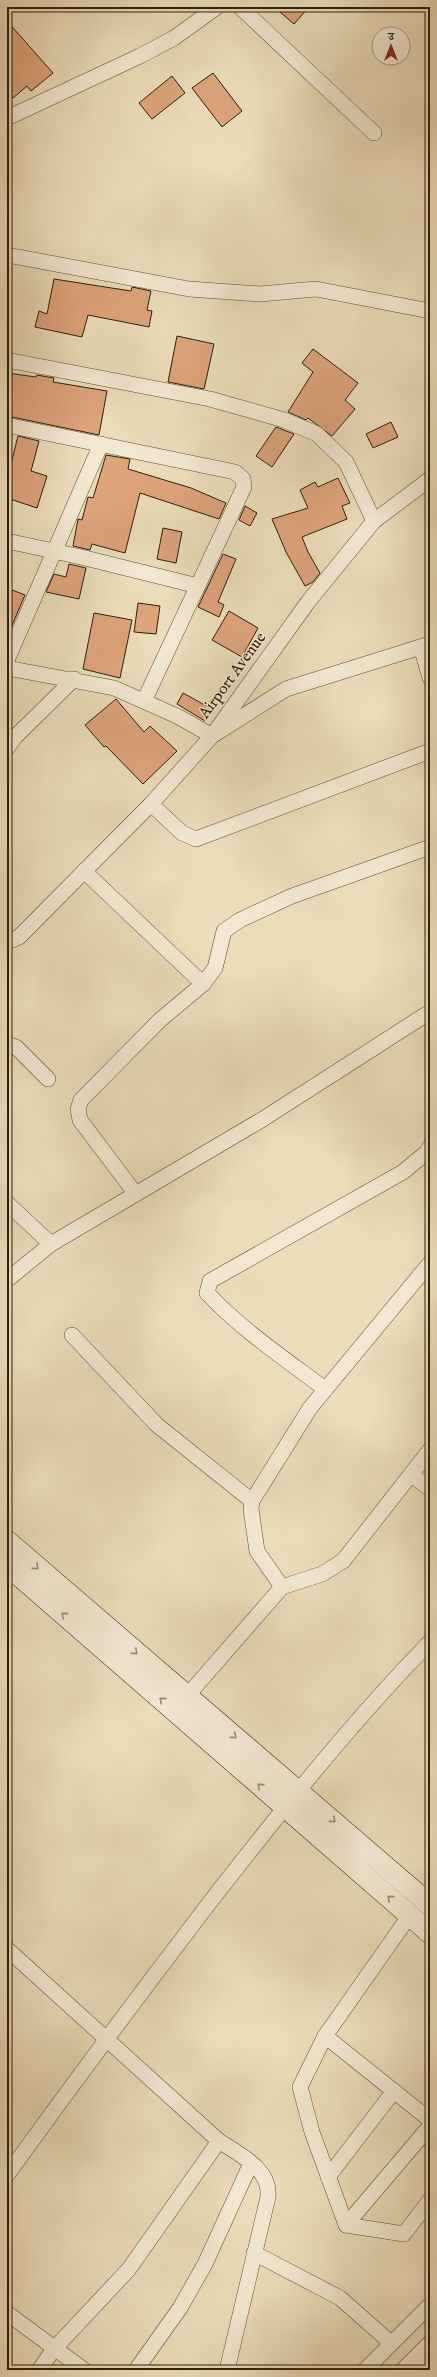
<svg xmlns="http://www.w3.org/2000/svg" width="437" height="2377" font-family="'IM FELL English','Noto Serif Devanagari',serif">
  <rect width="100%" height="100%" fill="#ebdcba"/>
  <filter id="stains"><feTurbulence type="fractalNoise" baseFrequency=".005" numOctaves="4"/><feColorMatrix values="0 0 0 0 .2 0 0 0 0 .09 0 0 0 0 .02 0 0 0 .5 -.17"/></filter>
  <radialGradient id="worn" r=".72"><stop offset=".6" stop-color="#630" stop-opacity="0"/><stop offset="1" stop-color="#630" stop-opacity=".3"/></radialGradient>
  <g fill="#dda37b" stroke="#2d1e0b">
    <path d="M274 7H309L294 24Z"/>
    <path d="M7 21 53 73 31 91 27 86 13 98 7 91Z"/>
    <path d="M213 73 242 111 222 127 192 88Z"/>
    <path d="M172 76 185 93 152 119 139 103Z"/>
    <path d="M54 279 131 291 132 287 151 291 147 310 152 311 149 327 88 315 82 337 35 327 39 311 47 314Z"/>
    <path d="M177 336 214 344 204 389 168 382Z"/>
    <path d="M313 349 358 383 345 400 355 409 332 436 308 418 306 420 288 412 313 372 302 363Z"/>
    <path d="M7 373 36 377 37 375 54 378 53 382 107 391 99 435 7 416Z"/>
    <path d="M391 422 398 437 373 448 366 434Z"/>
    <path d="M276 427 294 434 272 467 256 456Z"/>
    <path d="M18 436 39 441 31 471 47 476 37 508 7 498V467L10 468Z"/>
    <path d="M106 455 130 459 128 469 191 488 226 503 219 519 140 493 125 553 92 544 90 550 73 546 78 519 82 520 88 497 93 498Z"/>
    <path d="M338 478 350 503 342 506 347 519 302 537 308 552 320 573 313 582 305 586 286 552 272 519 308 508 300 490 315 482 318 487Z"/>
    <path d="M245 506 257 513 250 526 239 520Z"/>
    <path d="M163 528 182 532 176 563 157 559Z"/>
    <path d="M223 554 236 559 218 602 224 605 219 617 198 607Z"/>
    <path d="M69 564 86 568 79 599 46 592 54 574 66 577Z"/>
    <path d="M7 588 25 595 7 637Z"/>
    <path d="M138 603 160 606 156 634 134 632Z"/>
    <path d="M229 611 258 628 242 657 212 640Z"/>
    <path d="M94 613 132 620 120 678 83 669Z"/>
    <path d="M183 693 212 709 205 721 177 704Z"/>
    <path d="M116 699 144 732 150 726 177 751 143 784 106 746 104 747 85 725Z"/>
  </g>
  <g fill="none" stroke-linecap="round" stroke-linejoin="round">
    <defs>
      <g id="minor">
        <path d="M240 7 374 133"/>
        <path d="M7 118 140 56 174 38 217 7"/>
        <path d="M7 255 189 289 260 294 316 289 430 311"/>
        <path d="M7 360 210 399 284 420 317 434 346 462 374 521"/>
        <path d="M7 425 235 472 243 479 244 487 144 701"/>
        <path d="M7 541 81 557 198 586"/>
        <path d="M421 647 430 678"/>
        <path d="M7 660 101 444"/>
        <path d="M7 668 114 688 179 717 212 736 308 602 374 521 430 479"/>
        <path d="M7 748 15 737 74 679"/>
        <path d="M151 804 182 833 196 839 430 751"/>
        <path d="M84 871 203 984"/>
        <path d="M7 940 10 941 19 937 151 804 212 736 286 689 430 644"/>
        <path d="M7 1044 16 1047 48 1079"/>
        <path d="M135 1193 80 1120 78 1109 81 1100 160 1020 203 984 215 968 224 931 240 920 292 896 430 847"/>
        <path d="M7 1203 51 1244"/>
        <path d="M7 1280 51 1244 263 1119 430 1012"/>
        <path d="M72 1335 157 1425 252 1501"/>
        <path d="M325 1389C285 1359 242 1330 207 1293L210 1281 403 1172 427 1152 430 1146"/>
        <path d="M412 1475 430 1489"/>
        <path d="M282 1587 257 1551 251 1509 252 1501 310 1408 430 1263"/>
        <path d="M187 1696 282 1587 322 1574 343 1561 430 1450"/>
        <path d="M410 1915 325 2036 300 2087 312 2132 346 2225 404 2234 430 2200"/>
        <path d="M7 1949 219 2141C240 2155 271 2169 268 2197L227 2370"/>
        <path d="M325 2036 430 2120"/>
        <path d="M7 2175C72 2085 139 1995 207 1906 278 1815 349 1725 430 1642"/>
        <path d="M328 2177 394 2091"/>
        <path d="M346 2225 430 2126"/>
        <path d="M254 2253 340 2298 391 2343"/>
        <path d="M7 2313 84 2370"/>
        <path d="M39 2370 54 2349 129 2269 219 2141"/>
        <path d="M136 2370 180 2308 205 2264 251 2163"/>
        <path d="M365 2370 430 2305"/>
      </g>
      <g id="secondary">
        <path d="M7 1541 430 1905"/>
        <path d="M7 1565 430 1933"/>
        <path d="M407 2370 430 2347"/>
      </g>
    </defs>
    <use href="#minor" stroke="#5c4e37" stroke-width="16"/>
    <use href="#secondary" stroke="#2d1e0b" stroke-width="22"/>
    <use href="#minor" stroke="#f2e8d2" stroke-width="15"/>
    <use href="#secondary" stroke="#f2e8d2" stroke-width="21"/>
  </g>
  <defs><path id="oneway-chevron" d="M-2-3.5L2.5 0L-2 3.5" fill="none" stroke-width="1.6" stroke-linecap="round" stroke-linejoin="round"/></defs>
  <g stroke="#998d78">
    <use href="#oneway-chevron" transform="translate(36 1567) rotate(41)"/>
    <use href="#oneway-chevron" transform="translate(64 1615) rotate(-139)"/>
    <use href="#oneway-chevron" transform="translate(135 1652) rotate(41)"/>
    <use href="#oneway-chevron" transform="translate(162 1700) rotate(-139)"/>
    <use href="#oneway-chevron" transform="translate(234 1736) rotate(40)"/>
    <use href="#oneway-chevron" transform="translate(260 1786) rotate(-139)"/>
    <use href="#oneway-chevron" transform="translate(333 1820) rotate(41)"/>
    <use href="#oneway-chevron" transform="translate(390 1898) rotate(-139)"/>
  </g>
  <g text-anchor="middle" dominant-baseline="central" stroke-width="3" stroke-linejoin="round" paint-order="stroke">
    <g font-size="16" fill="#2d1e0b" stroke="#f2e8d2">
      <text transform="translate(233 676) rotate(-54)">Airport Avenue</text>
    </g>
  </g>
  <rect width="437" height="2377" fill="none" stroke="#ebdcba" stroke-width="24"/>
  <rect x="8" y="8" width="421" height="2361" fill="none" stroke="#2d1e0b" stroke-width="2"/>
  <rect x="12" y="12" width="413" height="2353" fill="none" stroke="#2d1e0b"/>
  <g transform="translate(391 46)"><circle r="19" fill="#f2e8d2" stroke="#a39782"/>
  <path d="M0-3L7 15L0 10L-7 15Z" fill="#8f2418"/>
  <text y="-6" font-size="11" font-weight="bold" text-anchor="middle" fill="#2d1e0b">उ</text>
  </g>
  <rect width="100%" height="100%" filter="url(#stains)"/>
  <rect width="100%" height="100%" fill="url(#worn)"/>
</svg>
